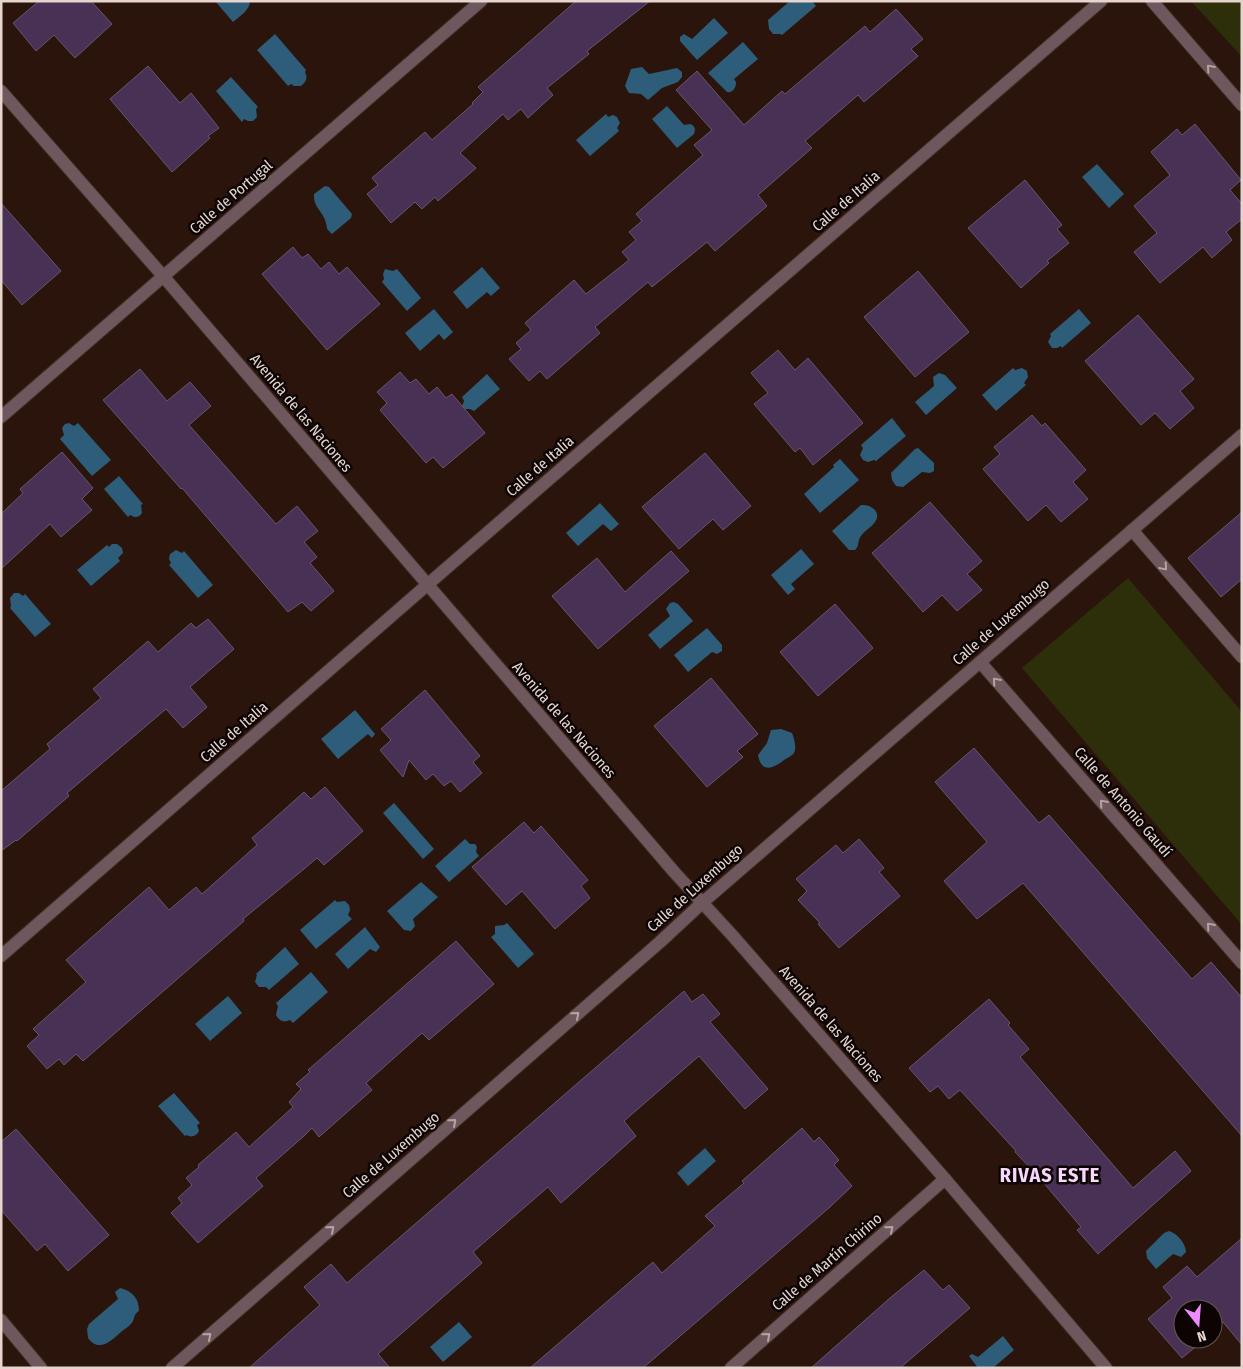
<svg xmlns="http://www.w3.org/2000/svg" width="1243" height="1369" font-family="'Fira Sans Condensed',sans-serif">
  <rect width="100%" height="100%" fill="#2b140b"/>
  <g fill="#2d2f0a">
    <path d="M1191 1H1242V57Z"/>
    <path d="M1128 578 1242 712V925L1022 668Z"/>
  </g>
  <g fill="#2e5d7a">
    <path d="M215 1H250C250 10 240 16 233 22Z"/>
    <path d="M790 1H812L816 6 782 35 780 34H773L769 29 768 20Z"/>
    <path d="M714 18 728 33 697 60 680 41V37L684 34 692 39Z"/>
    <path d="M275 34 306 70 305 72C308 78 306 82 301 86H294L291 84 288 86 257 50Z"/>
    <path d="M743 42 758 59 734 79 736 82C736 88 733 93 727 92L708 73Z"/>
    <path d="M642 67 649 74 677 68 682 72V77L678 82 662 88 648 100 641 94 629 93 625 86 631 69Z"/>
    <path d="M231 77 258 107 256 109 257 117 253 121H248L244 119 242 122 216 91Z"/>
    <path d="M667 106 684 125C689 125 692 122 695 129L694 134 677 148 652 119Z"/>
    <path d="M606 114 608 117 613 115 617 117 620 123 617 128 619 131 590 156 576 140Z"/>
    <path d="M1097 164 1124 194 1109 208 1082 177Z"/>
    <path d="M325 186 329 187 352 214 351 218 332 234 327 229C326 211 313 210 314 194Z"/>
    <path d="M482 267 500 288 491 296 487 292 467 309 453 292Z"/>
    <path d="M385 269 393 271 397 269 421 298 408 310 407 311 382 282 384 279 383 274Z"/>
    <path d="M434 309 453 332 444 340 439 334 420 351 405 333Z"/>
    <path d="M1079 309 1091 323 1062 348 1061 346 1057 348H1052L1048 342 1051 336 1050 334Z"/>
    <path d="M1013 368 1015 370 1022 368 1027 371 1028 377 1024 383 1026 385 996 411 982 395Z"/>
    <path d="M939 373 945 375 957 388 926 415 915 402 934 386 933 377Z"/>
    <path d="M487 374 500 389 474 411 470 409H465L462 406 464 401 462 397Z"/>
    <path d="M892 418 906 436 876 461 874 460 868 462 863 460 860 455 863 448 861 445Z"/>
    <path d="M69 423 74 426 78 423 111 460 92 476 60 439 64 435 62 428 65 424Z"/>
    <path d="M918 448 934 463V471L930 473 922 472 903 487 896 486 892 480 891 473 915 449Z"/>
    <path d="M840 459 859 480 820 513 804 494 834 467 833 465Z"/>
    <path d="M119 476 143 504 141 505 142 513C139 518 135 518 130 515L128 517 104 489Z"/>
    <path d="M600 503 619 524 611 531 603 524 578 546 566 533Z"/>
    <path d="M861 505C871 504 882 512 875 522 872 527 865 530 861 536 857 541 860 545 855 550H849L832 531Z"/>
    <path d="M112 544H117L122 548 123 553 118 558 120 561 91 586 77 570 107 545 109 547Z"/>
    <path d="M801 549 814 564 791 584 795 589 788 595 771 575Z"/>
    <path d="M176 550 182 553 184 551 213 585 198 598 169 565 171 563 169 559 170 554Z"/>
    <path d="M14 593H19L23 596 25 594 51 624 35 637 10 608 11 606 10 598Z"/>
    <path d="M674 602 678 604 693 621 660 649 648 635 670 616 666 609 670 603Z"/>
    <path d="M707 628 722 645V651L717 654 712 652 688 672 674 655Z"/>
    <path d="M355 710 375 734 372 738 368 734 338 759 321 739Z"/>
    <path d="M781 729 792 733C794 738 797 748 794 753 792 756 787 758 784 760 773 769 761 773 758 755L767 743 771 730Z"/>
    <path d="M394 803 434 849 423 859 383 813Z"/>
    <path d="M465 839 470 844H475L477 847 476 852 479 856 449 882 435 866Z"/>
    <path d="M421 882 438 897 413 919 415 926 411 931 404 930 387 911Z"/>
    <path d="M335 900 337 902 345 901 349 905 350 910 348 915 352 919 316 949 300 930Z"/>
    <path d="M507 923 534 954 518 968 491 937 495 934V926L504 925Z"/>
    <path d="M365 927 380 947 376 952 370 949 348 969 335 954Z"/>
    <path d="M285 947 299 964 269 990 266 987H259L255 982 257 975 256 974Z"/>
    <path d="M311 972 328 992 293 1023 290 1020C284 1023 279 1021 276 1015L278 1006 276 1003Z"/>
    <path d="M228 996 242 1013 210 1041 195 1024Z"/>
    <path d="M174 1093 200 1123 197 1125 199 1131C197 1136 191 1138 187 1135L185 1136 158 1106Z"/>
    <path d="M705 1148 716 1161 688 1186 677 1173Z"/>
    <path d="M1169 1231C1177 1233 1186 1244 1186 1252L1181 1257 1173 1254 1156 1269 1147 1258 1146 1251 1164 1233Z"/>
    <path d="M120 1288C132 1291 139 1298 139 1311 134 1314 135 1316 133 1321 131 1325 125 1329 121 1332 111 1341 99 1353 88 1338L87 1329 89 1324 118 1299 115 1292Z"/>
    <path d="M459 1322 472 1337 443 1362 430 1347Z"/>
    <path d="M1003 1336 1014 1350 993 1368H978L969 1356 972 1354 978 1357Z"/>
  </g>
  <g fill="#493055" stroke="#66576e">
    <path d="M39 1H91L112 24 75 58 54 35 36 51 13 23Z"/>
    <path d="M576 1H650L587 51 589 54 547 88 553 95 528 118 521 109 508 120 503 114 460 153 476 168 438 201 435 197 422 209 415 202 391 223 367 194 378 185 372 178 425 132 432 140 473 104 472 103 483 92 478 87Z"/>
    <path d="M896 9 923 39 911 49 918 56 864 102 858 95 805 141 812 148 758 195 767 206 715 251 707 242 652 287 648 282 595 327 600 333 562 366 547 379 540 371 529 381 509 359 521 349 516 343 531 330 525 323 574 280 586 294 629 260 622 252 636 240 629 232 642 221 636 214 703 155 694 145 712 130 676 90 697 71 744 125 782 91 785 94 865 26 870 32Z"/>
    <path d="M148 66 180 103 191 93 219 128 208 136 210 138 172 172 110 99Z"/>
    <path d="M1195 124 1241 180 1230 190 1242 204V219L1226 232 1232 240 1212 258 1203 247 1160 283 1134 252 1157 233 1134 206 1170 175 1151 152 1177 129 1182 135Z"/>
    <path d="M1025 180 1062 225 1057 229 1069 243 1047 261 1049 263 1021 288 968 228Z"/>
    <path d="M1 203 61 271 22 305 1 280Z"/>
    <path d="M293 247 302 258 308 254 321 269 329 262 339 274 347 267 380 304 327 350 262 274Z"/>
    <path d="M918 271 969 332 915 377 864 317Z"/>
    <path d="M1138 315 1194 379 1180 391 1194 408 1170 429 1155 413 1141 425 1085 361Z"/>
    <path d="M778 350 795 370 808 358 863 423 813 465 800 448 795 452 754 404 768 393 751 373Z"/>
    <path d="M140 369 167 401 190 382 211 406 189 425 276 524 297 506 318 531 304 542 317 557 310 563 334 591 311 611 302 602 288 612 182 488 181 489 103 400Z"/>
    <path d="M400 372 410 383 416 379 429 394 437 387 446 398 452 394 485 433 443 468 433 457 426 463 380 410 387 403 377 392Z"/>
    <path d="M1032 415 1042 426 1045 423 1086 470 1073 482 1088 499 1061 522 1046 505 1028 521 983 469 1000 454 994 447Z"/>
    <path d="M62 452 93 488 82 499 92 510 61 537 50 524 1 569V514L23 493 20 489Z"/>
    <path d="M705 453 751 506 723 530 713 519 679 549 642 507Z"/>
    <path d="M930 502 982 561 967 574 982 590 957 611 942 595 923 612 872 553Z"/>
    <path d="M1242 512V579L1221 597 1188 558Z"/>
    <path d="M671 551 689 571 598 649 552 596 597 558 625 592Z"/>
    <path d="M835 604 873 648 818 696 780 652Z"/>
    <path d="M208 619 234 649 190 687 207 707 183 728 166 709 67 793 69 796 17 841 16 840 1 851V791L50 749 47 744 101 698 93 689 148 641 158 652 191 623 196 628Z"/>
    <path d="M711 678 758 734 737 751 743 757 707 787 654 726Z"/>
    <path d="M425 690 480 756 473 762 482 773 460 792 451 781 444 786 433 774 426 780 409 760 403 777 380 750 391 740 381 729Z"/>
    <path d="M974 748 1039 823 1049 815 1192 979 1211 962 1242 998V1136L1023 883 977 919 944 881 987 842 935 782Z"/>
    <path d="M325 787 363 831 324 865 317 858 304 869 243 919 244 921 83 1061 76 1054 64 1065 59 1059 47 1069 27 1046 39 1035 33 1029 86 982 66 960 149 887 169 910 196 887 202 894 257 845 252 838 266 826 304 792 311 799Z"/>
    <path d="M524 822 534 833 541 826 588 880 581 886 590 898 555 929 522 891 506 905 472 867Z"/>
    <path d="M859 839 884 868 879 872 900 896 839 948 818 924 820 923 798 900 807 891 796 879 836 845 843 853Z"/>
    <path d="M456 941 494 984 429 1040 422 1033 366 1083 372 1090 319 1137 312 1128 304 1136 256 1178 263 1186 198 1243 171 1213 182 1203 178 1198 192 1185 186 1178 199 1167 198 1165 236 1132 249 1147 293 1107 289 1102 301 1089 296 1084 310 1072 308 1070Z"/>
    <path d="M684 991 692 1002 703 994 720 1014 710 1022 768 1089 745 1109 699 1056 624 1121 636 1136 561 1203 548 1187 473 1252 482 1263 378 1354 390 1368H249L320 1305 304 1287 331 1264 347 1283Z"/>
    <path d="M989 999 1010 1023 1008 1025 1029 1049 1020 1057 1133 1188 1175 1151 1191 1171 1098 1254 1077 1230 1081 1227 1037 1175 1015 1152 1016 1151 960 1090 949 1099 938 1086 930 1092 909 1068Z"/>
    <path d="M802 1128 814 1142 819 1137 839 1160 834 1165 852 1186 830 1207 643 1368H530L653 1262 662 1273 715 1226 705 1216 744 1183 742 1181Z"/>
    <path d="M16 1129 109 1235 68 1271 45 1244 37 1251 1 1210V1142Z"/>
    <path d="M1242 1238V1345L1223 1322 1213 1331V1309H1183V1339H1205L1182 1358 1148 1319 1172 1298 1163 1287 1187 1266 1197 1277Z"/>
    <path d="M924 1270 943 1290 949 1285 970 1308 900 1368H811L890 1298Z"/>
  </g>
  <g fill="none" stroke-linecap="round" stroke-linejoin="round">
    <defs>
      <g id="street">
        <path d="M1152 1 1242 105"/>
        <path d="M1 91 163 276 675 873 732 935 945 1179 1106 1368"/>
        <path d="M1 417 481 1"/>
        <path d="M1132 530 1242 657"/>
        <path d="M980 662 1242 963"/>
        <path d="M1 956 427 585 1101 1"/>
        <path d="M1 1320 41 1368"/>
        <path d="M172 1368 660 942 702 903 1242 435"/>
        <path d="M731 1368 945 1179"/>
      </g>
    </defs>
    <use href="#street" stroke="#452f26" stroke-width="14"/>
    <use href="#street" stroke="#6f585d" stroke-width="12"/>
  </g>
  <defs><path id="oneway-chevron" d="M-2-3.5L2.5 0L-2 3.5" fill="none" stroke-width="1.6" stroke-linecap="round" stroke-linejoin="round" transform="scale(1.25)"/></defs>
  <g stroke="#b6a3a1">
    <use href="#oneway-chevron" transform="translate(1210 68) rotate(-131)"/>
    <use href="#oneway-chevron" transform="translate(1164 567) rotate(49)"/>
    <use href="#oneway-chevron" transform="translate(996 681) rotate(-131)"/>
    <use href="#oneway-chevron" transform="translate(1103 803) rotate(-131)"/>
    <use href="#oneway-chevron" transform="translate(1210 926) rotate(-131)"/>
    <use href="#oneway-chevron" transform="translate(576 1015) rotate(-41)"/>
    <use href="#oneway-chevron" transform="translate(453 1122) rotate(-41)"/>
    <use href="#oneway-chevron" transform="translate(331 1229) rotate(-41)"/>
    <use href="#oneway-chevron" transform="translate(890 1229) rotate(-41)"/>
    <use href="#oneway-chevron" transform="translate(208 1336) rotate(-41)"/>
    <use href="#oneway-chevron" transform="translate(767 1336) rotate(-41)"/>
  </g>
  <g text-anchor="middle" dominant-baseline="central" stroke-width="5" stroke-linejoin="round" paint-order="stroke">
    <g font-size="15" fill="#e5d5ce" stroke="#0c0402">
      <text transform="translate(231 197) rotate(-41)">Calle de Portugal</text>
      <text transform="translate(846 201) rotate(-41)">Calle de Italia</text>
      <text transform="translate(301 413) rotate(50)">Avenida de las Naciones</text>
      <text transform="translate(540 466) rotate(-41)">Calle de Italia</text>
      <text transform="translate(1001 622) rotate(-41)">Calle de Luxembugo</text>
      <text transform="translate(564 720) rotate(49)">Avenida de las Naciones</text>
      <text transform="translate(234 732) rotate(-41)">Calle de Italia</text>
      <text transform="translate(1123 802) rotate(49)">Calle de Antonio Gaudí</text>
      <text transform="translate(695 888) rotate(-42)">Calle de Luxembugo</text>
      <text transform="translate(831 1024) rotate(49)">Avenida de las Naciones</text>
      <text transform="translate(391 1155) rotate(-41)">Calle de Luxembugo</text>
      <text transform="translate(827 1262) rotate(-41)">Calle de Martín Chirino</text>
    </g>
    <g font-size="20" font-weight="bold" letter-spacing="1" fill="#f7d7fc" stroke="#0c0402">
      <text x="1050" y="1175">RIVAS ESTE</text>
    </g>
  </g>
  <rect width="1243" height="1369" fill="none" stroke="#e5d5ce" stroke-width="5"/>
  <g transform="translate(1198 1324) rotate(163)"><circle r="24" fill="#0c0402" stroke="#635854"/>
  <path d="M0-4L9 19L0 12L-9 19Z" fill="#ec8cfb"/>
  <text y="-8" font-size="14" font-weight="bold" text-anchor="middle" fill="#e5d5ce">N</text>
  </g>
</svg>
